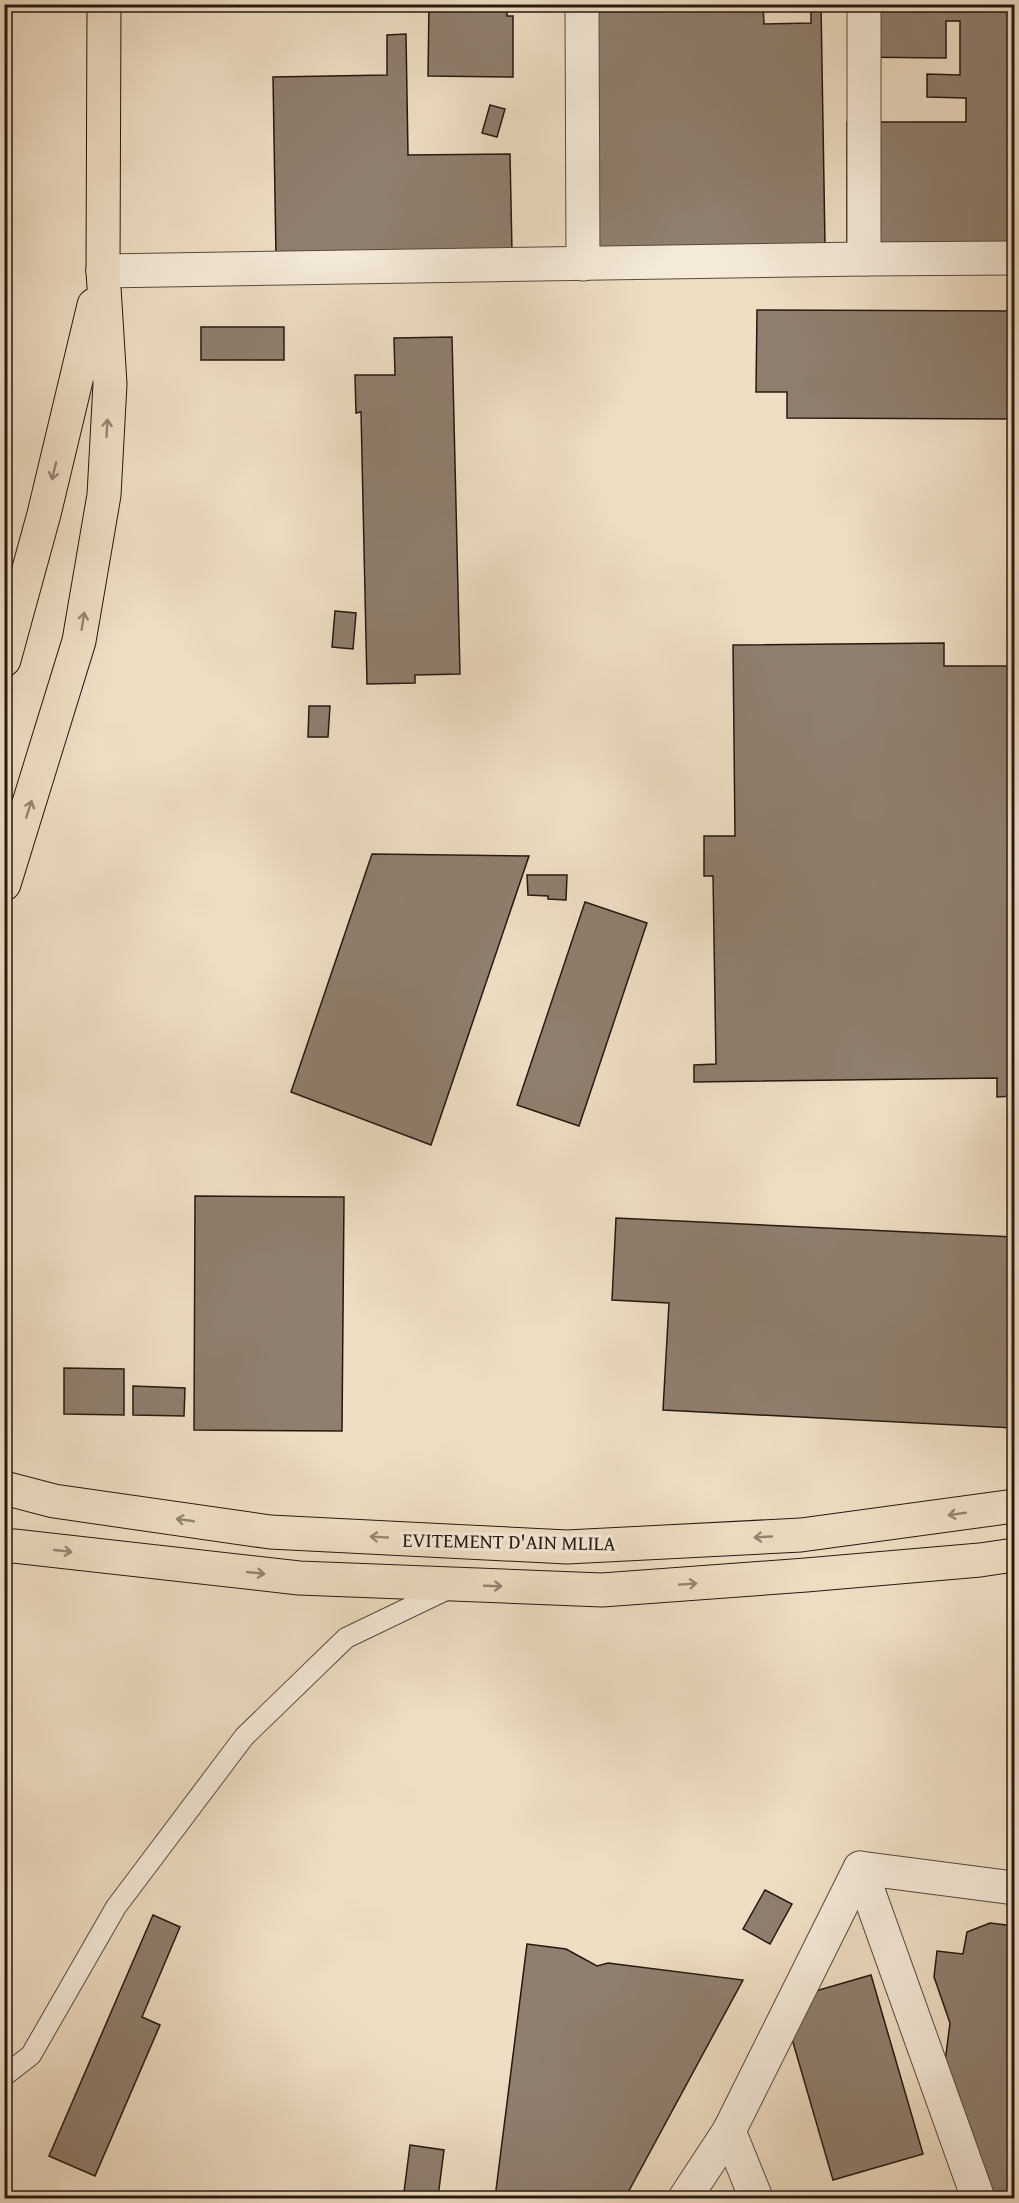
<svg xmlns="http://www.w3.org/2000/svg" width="1019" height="2203" font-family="'Gentium Book Plus',serif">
  <rect width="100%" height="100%" fill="#efdec4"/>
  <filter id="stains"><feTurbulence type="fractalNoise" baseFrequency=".00333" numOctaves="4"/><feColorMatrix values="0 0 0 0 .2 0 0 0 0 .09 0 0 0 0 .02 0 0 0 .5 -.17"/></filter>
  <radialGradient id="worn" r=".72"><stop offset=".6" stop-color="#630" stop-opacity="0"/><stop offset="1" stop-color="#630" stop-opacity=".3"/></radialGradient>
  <g fill="#8f7f6f" stroke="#261812" stroke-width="1.5">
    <path d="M278 4H380V5Z"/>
    <path d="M429 4H507V16H513V77L428 76Z"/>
    <path d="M587 4 763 5 764 24 811 23V4H821L825 245 591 250Z"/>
    <path d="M767 4H799V6L767 7Z"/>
    <path d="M854 4H1014V252L847 251V122H966V98L927 97V74L960 75V21H946V58L854 57Z"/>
    <path d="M406 34 408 155 510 154 512 252 276 256 273 77 387 75V35Z"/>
    <path d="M490 105 505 109 497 137 482 133Z"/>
    <path d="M757 310 1014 311V419L787 418V392H756Z"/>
    <rect x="201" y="327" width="83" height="33"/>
    <path d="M452 337 460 674 415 675V683L367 684 361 412 356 413 355 375H395L394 338Z"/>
    <path d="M335 611 356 613 353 649 332 647Z"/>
    <path d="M944 643V666H1014V1096L997 1097V1078L694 1082V1065L716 1064 713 876H704V836H735L733 645Z"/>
    <path d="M309 706H330L328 737H308Z"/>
    <path d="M372 854 529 856 431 1145 291 1092Z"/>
    <path d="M527 875H567L566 900 548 899V896L528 895Z"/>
    <path d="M585 902 647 923 579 1126 517 1105Z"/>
    <path d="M195 1196 344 1197 342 1431 194 1430Z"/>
    <path d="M616 1218 1014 1237V1428L663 1410 669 1303 612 1300Z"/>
    <path d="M64 1368 124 1369V1415L64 1414Z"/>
    <path d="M133 1386 185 1388 184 1416 133 1415Z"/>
    <path d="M765 1890 792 1904 770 1944 743 1929Z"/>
    <path d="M153 1915 180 1927 142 2017 160 2025 95 2176 49 2156Z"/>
    <path d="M990 1923 1014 1926V2198H986L941 2094 950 2023 934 1977 937 1951 963 1954 967 1932Z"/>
    <path d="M527 1944 566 1949 597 1966 608 1963 743 1980 625 2198H495Z"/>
    <path d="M871 1975 923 2154 833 2180 781 2001Z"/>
    <path d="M410 2145 444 2150 438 2197 404 2192Z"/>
  </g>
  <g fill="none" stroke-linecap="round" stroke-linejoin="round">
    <defs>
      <path id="service" d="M4 2076 31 2055 116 1907 244 1737 346 1638 448 1589"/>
      <g id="minor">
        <path d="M582 4 583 264"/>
        <path d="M864 4V259"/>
        <path d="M103 271 864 259 1014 258"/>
        <path d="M860 1868 978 2198"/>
        <path d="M685 2198 729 2131"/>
        <path d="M756 2198 729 2131 860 1868 1014 1888"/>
      </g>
      <path id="primary" d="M103 271 104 4"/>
      <g id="trunk">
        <path d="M4 660 44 514 94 305"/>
        <path d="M4 884 79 641 104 495 110 384 103 271"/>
        <path d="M4 1488 54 1501 270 1532 567 1547 801 1535 1014 1506"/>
        <path d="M4 1547 14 1546 299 1578 602 1590 806 1575 980 1560 1014 1555"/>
      </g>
    </defs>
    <use href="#service" stroke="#584a3e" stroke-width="22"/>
    <use href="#minor" stroke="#584a3e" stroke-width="35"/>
    <use href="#primary" stroke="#261812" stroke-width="35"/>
    <use href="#trunk" stroke="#261812" stroke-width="35"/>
    <use href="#service" stroke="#f5ead9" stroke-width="20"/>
    <use href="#minor" stroke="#f5ead9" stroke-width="33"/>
    <use href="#primary" stroke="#efdec4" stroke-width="33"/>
    <use href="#trunk" stroke="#efdec4" stroke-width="33"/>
  </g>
  <defs><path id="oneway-shaft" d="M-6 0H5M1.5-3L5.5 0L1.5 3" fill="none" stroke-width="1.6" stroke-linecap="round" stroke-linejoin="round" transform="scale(1.5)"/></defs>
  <g stroke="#958574">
    <use href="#oneway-shaft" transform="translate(107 428) rotate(-87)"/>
    <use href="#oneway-shaft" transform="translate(54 471) rotate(104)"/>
    <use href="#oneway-shaft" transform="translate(83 621) rotate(-81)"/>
    <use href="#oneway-shaft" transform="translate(29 809) rotate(-72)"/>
    <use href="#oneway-shaft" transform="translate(957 1514) rotate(172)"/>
    <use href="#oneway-shaft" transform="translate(185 1520) rotate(-172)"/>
    <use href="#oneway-shaft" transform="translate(379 1537) rotate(-177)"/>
    <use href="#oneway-shaft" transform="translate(763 1537) rotate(177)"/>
    <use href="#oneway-shaft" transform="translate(63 1551) rotate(6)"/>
    <use href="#oneway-shaft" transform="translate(256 1573) rotate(6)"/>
    <use href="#oneway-shaft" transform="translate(688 1584) rotate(-4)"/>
    <use href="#oneway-shaft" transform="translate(493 1586) rotate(2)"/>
  </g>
  <g text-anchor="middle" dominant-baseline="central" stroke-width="6" stroke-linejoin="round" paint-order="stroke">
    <g font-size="20" fill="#261812" stroke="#f5ead9">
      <text transform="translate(509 1541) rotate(1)">EVITEMENT D'AIN MLILA</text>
    </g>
  </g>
  <rect width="1019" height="2203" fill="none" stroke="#efdec4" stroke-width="24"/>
  <rect x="6" y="6" width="1007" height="2191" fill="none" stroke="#261812" stroke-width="3"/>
  <rect x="12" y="12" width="995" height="2179" fill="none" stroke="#261812" stroke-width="1.5"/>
  <rect width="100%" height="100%" filter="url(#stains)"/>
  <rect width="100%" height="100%" fill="url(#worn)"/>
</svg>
